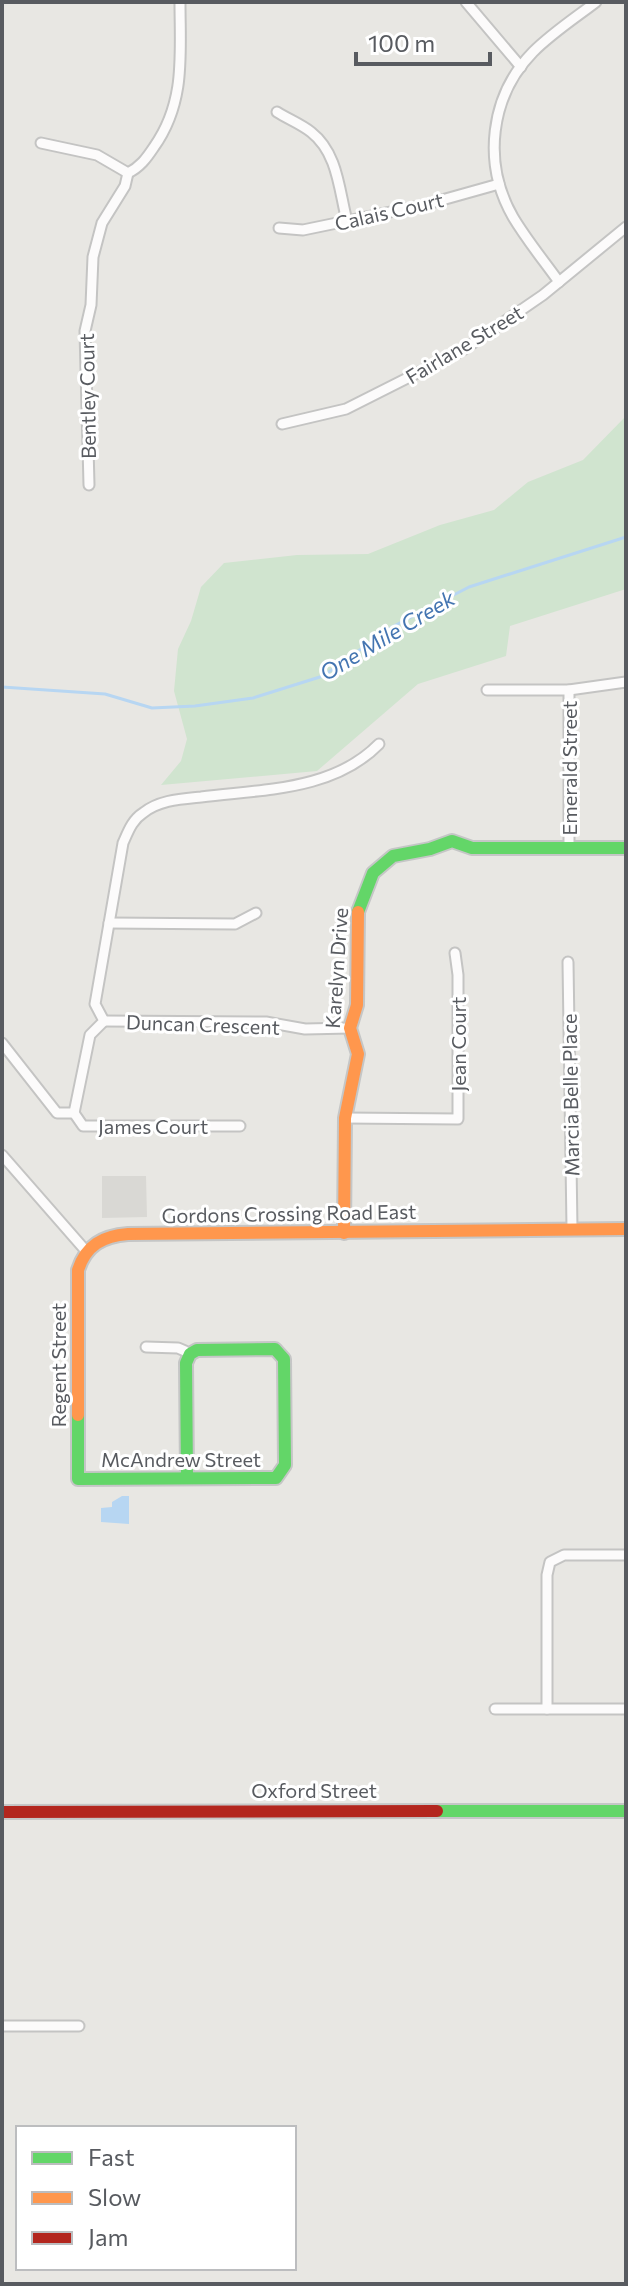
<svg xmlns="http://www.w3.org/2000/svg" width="628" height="2286" font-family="Commissioner,sans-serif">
  <rect width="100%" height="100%" fill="#e8e7e3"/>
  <path fill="#d9d8d4" d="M102 1176H146L147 1217 102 1218Z"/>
  <path fill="#d0e4cf" d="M626 416V589L510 626 506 656 418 684 317 771 161 785 181 761 187 739 174 691 178 649 191 621 201 587 224 563 297 555 368 554 440 525 494 510 528 482 583 460Z"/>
  <path fill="#b7d6f2" d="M122 1496H129V1524L101 1522V1508L112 1507V1502Z"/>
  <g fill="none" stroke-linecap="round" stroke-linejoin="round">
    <path stroke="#b7d6f2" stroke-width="3" d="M2 687 105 694 152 708 195 706 253 698 323 676 392 627 469 587 626 537"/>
    <defs>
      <g id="street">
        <path d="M466 2 521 67"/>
        <path d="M277 112C288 119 301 124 311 132 338 153 339 190 347 221"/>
        <path d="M41 143 97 155 128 173"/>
        <path d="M128 173C140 167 146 159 154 147 186 102 180 54 180 2"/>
        <path d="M279 228 303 230 424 205 499 184"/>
        <path d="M559 282C544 261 526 239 513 217 482 163 490 96 533 52 552 33 575 18 596 2"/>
        <path d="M282 424 346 409 463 350 543 295 626 227"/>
        <path d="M89 485 85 331 91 305 93 257 102 223 125 186 128 173"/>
        <path d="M487 690H569L626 682"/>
        <path d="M569 847V690"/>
        <path d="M109 923 235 924 256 913"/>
        <path d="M568 962 572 1228"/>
        <path d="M104 1021 266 1022 305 1029 350 1028"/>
        <path d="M2 1043 57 1113H74"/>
        <path d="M74 1113 90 1035 104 1021 95 1004 123 843C128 832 132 820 143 813 159 800 181 799 201 797 263 789 333 791 379 744"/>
        <path d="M74 1113 83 1126H240"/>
        <path d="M345 1118 458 1119V975L455 953"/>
        <path d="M2 1155 86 1251"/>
        <path d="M146 1347 178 1348 185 1351"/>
        <path d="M495 1709H626"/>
        <path d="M547 1709V1575L550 1562 564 1555H626"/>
        <path d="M2 2026H79"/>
      </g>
      <g id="fast">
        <path d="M358 912 373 873 393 856 430 849 452 841 472 848H626"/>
        <path d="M78 1415V1479L276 1478 285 1465 284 1359 275 1349 197 1350 190 1354 186 1363 187 1478"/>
        <path d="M437 1811H626"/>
      </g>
      <g id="slow">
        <path d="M344 1233 345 1118 358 1054 350 1028 357 1005 358 912"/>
        <path d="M78 1415V1270C86 1245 103 1236 128 1234L626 1229"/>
      </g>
      <path id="jam" d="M2 1812 437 1811"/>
    </defs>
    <use href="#street" stroke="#c4c4c3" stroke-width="13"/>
    <use href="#fast" stroke="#c5c6c6" stroke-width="16"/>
    <use href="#slow" stroke="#c5c6c6" stroke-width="16"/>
    <use href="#jam" stroke="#c5c6c6" stroke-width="16"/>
    <use href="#street" stroke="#fcfbfb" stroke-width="9"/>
    <use href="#fast" stroke="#63d668" stroke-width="12"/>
    <use href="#slow" stroke="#ff974d" stroke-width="12"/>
    <use href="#jam" stroke="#b3261e" stroke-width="12"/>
  </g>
  <g text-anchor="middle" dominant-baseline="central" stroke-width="6" stroke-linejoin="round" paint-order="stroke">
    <g font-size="20" fill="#585b60" stroke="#fff">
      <text transform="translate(389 211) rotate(-13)">Calais Court</text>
      <text transform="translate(464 344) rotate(-31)">Fairlane Street</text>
      <text transform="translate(87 396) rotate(-91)">Bentley Court</text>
      <text transform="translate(569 768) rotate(-90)">Emerald Street</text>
      <text transform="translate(336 968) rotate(-86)">Karelyn Drive</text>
      <text transform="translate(203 1024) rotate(2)">Duncan Crescent</text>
      <text transform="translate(458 1044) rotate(-90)">Jean Court</text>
      <text transform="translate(570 1095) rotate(-91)">Marcia Belle Place</text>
      <text x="153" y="1126">James Court</text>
      <text transform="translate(289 1213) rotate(-1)">Gordons Crossing Road East</text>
      <text transform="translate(58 1365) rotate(-90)">Regent Street</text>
      <text x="181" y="1459">McAndrew Street</text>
      <text x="314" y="1790">Oxford Street</text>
    </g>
    <g font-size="22" font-style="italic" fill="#4475b1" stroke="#fff">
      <text transform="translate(387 635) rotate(-31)">One Mile Creek</text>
    </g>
  </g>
  <rect width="628" height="2286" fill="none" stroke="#585b60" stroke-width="8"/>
  <rect x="16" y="2126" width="280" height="144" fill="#ffffff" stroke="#bcbdbf" stroke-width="2"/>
  <rect x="32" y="2152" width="40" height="12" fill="#63d668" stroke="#bcbdbf" stroke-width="2"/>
  <text x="88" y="2166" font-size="24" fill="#585b60">Fast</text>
  <rect x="32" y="2192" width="40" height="12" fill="#ff974d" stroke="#bcbdbf" stroke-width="2"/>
  <text x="88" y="2206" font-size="24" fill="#585b60">Slow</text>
  <rect x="32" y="2232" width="40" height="12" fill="#b3261e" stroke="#bcbdbf" stroke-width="2"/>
  <text x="88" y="2246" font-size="24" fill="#585b60">Jam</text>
  <path d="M356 52v12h134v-12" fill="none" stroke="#585b60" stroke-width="4"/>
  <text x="368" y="52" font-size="24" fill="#585b60" stroke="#ffffff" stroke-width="6" paint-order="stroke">100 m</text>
</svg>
